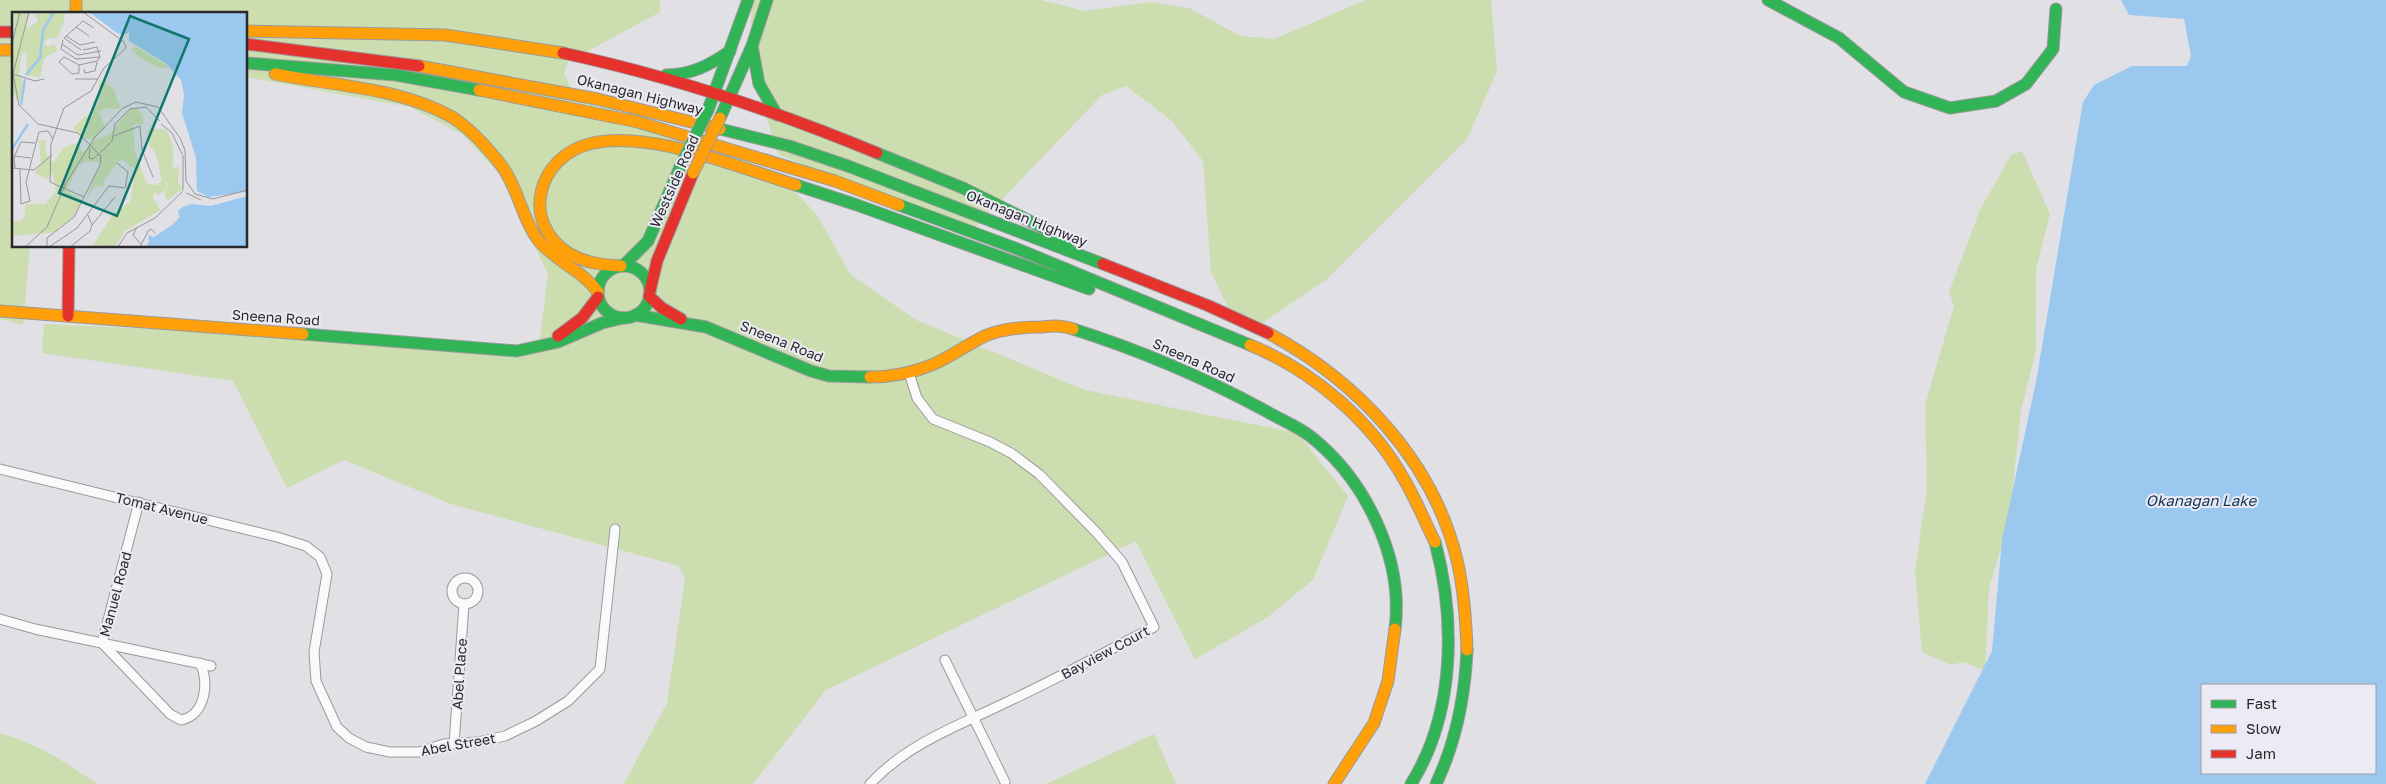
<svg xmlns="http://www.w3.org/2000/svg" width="2386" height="784" font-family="'Golos Text',sans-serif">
  <rect width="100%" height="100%" fill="#e0e0e5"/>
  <g fill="#ccddaf">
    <path d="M0 0H660V12L568 62 564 74 571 88 777 173 817 215 850 274 916 320 1085 390 1297 433 1348 496 1313 580 1268 617 1195 659 1136 541 826 690 753 784H624L667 703 685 579 679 566 451 504 344 460 287 488 233 381 42 353 44 324 514 345 540 339 548 274 500 175 463 135 410 107 246 77V14H14V246H30L23 325 0 319Z"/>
    <path d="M751 0H1041L1085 11 1151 2 1189 8 1241 36 1274 39 1366 0H1491L1497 71 1467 139 1326 280 1256 327 1233 318 1211 272 1203 161 1172 121 1126 86 1102 95 967 236 778 154 751 68Z"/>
    <path d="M2022 151 2050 214 2036 269V351L2021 411 2009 521 1989 588 1985 670 1963 662 1951 665 1922 652 1915 571 1927 488 1925 405 1954 306 1949 292 1980 210 2011 155Z"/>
    <path d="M0 733C37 743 66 763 97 784H0Z"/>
    <path d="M1154 734 1176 784H1046Z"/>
  </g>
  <path fill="#9bc8ef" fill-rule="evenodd" d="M2121 0H2386V784H1925L1992 651 2002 540 2036 382 2083 102 2094 85 2132 66H2187L2191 56 2184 19 2129 15ZM2202 685H2375V773H2202Z"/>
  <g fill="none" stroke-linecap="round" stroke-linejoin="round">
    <defs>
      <g id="street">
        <path d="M0 469 277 537 306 546 320 557 327 574 314 652 316 681 337 727 349 738 366 747 390 752H419L444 744 478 742 505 736 536 721 568 701 600 669 615 529"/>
        <circle cx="465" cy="591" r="13"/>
        <path d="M0 619 35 629 211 666"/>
        <path d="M102 643 170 714 181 720C205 716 210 682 200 663"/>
        <path d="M102 643 139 502"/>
        <path d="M945 660 1005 782"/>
        <path d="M454 744 464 604"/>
        <path d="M870 784C908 743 958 726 1007 702 1057 679 1105 652 1154 627L1122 562 1096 532 1039 474 1011 453 990 442 933 419 917 398 909 373"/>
      </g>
      <g id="fast">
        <path d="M1768 0 1839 38 1904 92 1950 108 1996 101 2026 84 2053 49 2056 9"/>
        <path d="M752 46 759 84 777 115"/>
        <path d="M246 63 396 75 479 90"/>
        <path d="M666 75C691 75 710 65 730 51"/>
        <path d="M708 110 748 0"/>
        <path d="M720 118 752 46 767 0"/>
        <path d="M720 129 789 146 848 166 1103 264"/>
        <path d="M877 153 963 188 1070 241"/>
        <path d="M796 185 857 205 1089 289"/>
        <path d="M899 205 1015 248 1250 345"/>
        <path d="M623 266 648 241 680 167"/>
        <circle cx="624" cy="292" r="26"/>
        <path d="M635 315 706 327 811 371 829 376 870 377"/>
        <path d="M1073 329C1139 350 1203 377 1264 410 1279 419 1297 426 1310 436 1365 479 1404 558 1395 629"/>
        <path d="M303 334 517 351 558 342 602 323 623 318"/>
        <path d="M1411 784C1455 714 1456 620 1435 542"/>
        <path d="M1436 784C1456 742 1465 696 1467 650"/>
      </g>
      <g id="slow">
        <path d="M76 0V14"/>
        <path d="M246 31 445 35 563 53"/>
        <path d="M0 50H14"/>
        <path d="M419 66 597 99 720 129"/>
        <path d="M275 74C333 86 399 87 452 117 471 129 487 147 501 165 518 187 521 217 538 240 555 261 582 270 598 292"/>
        <path d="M479 90 638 122 835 181 899 205"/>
        <path d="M621 266C603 265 586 263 570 254 519 223 537 155 593 143 652 130 739 168 796 185"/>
        <path d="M0 311 303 334"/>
        <path d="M1268 333C1356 380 1433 460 1457 560 1464 590 1466 619 1467 650"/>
        <path d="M1250 345C1313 371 1372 421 1405 481 1416 500 1425 522 1435 542"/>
        <path d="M870 377C893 377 913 373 934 364 952 356 968 344 985 336 1003 328 1023 327 1042 327 1053 326 1063 325 1073 329"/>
        <path d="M1334 784 1374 723 1388 681 1395 629"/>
      </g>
      <g id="jam">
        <path d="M0 32H14"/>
        <path d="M246 44 419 66"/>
        <path d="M563 53C670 76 776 111 877 153"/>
        <path d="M1103 264 1209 306 1268 333"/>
        <path d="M650 291 657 261 693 173"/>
        <path d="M649 296 662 308 681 319"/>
        <path d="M68 316 69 246"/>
        <path d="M558 336 582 318 598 297"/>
      </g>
    </defs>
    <use href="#street" stroke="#9a9a9d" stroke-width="11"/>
    <use href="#fast" stroke="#9a9a9d" stroke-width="13"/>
    <use href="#slow" stroke="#9a9a9d" stroke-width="13"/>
    <use href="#jam" stroke="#9a9a9d" stroke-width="13"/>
    <use href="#street" stroke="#fafafb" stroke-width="9"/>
    <use href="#fast" stroke="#30b455" stroke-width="11"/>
    <use href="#slow" stroke="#ff9f0a" stroke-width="11"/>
    <use href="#jam" stroke="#e5322d" stroke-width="11"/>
    <defs>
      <path id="fast-bridge" d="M680 167 708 110"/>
      <path id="slow-bridge" d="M693 173 720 118"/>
    </defs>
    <use href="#fast-bridge" stroke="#9a9a9d" stroke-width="13" stroke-linecap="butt"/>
    <use href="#slow-bridge" stroke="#9a9a9d" stroke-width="13" stroke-linecap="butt"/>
    <use href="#fast-bridge" stroke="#30b455" stroke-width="11"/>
    <use href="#slow-bridge" stroke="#ff9f0a" stroke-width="11"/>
  </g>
  <g text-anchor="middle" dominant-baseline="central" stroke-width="4" stroke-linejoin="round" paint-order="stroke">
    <g font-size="14" fill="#29292c" stroke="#ecebf5">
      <text transform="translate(640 94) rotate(14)">Okanagan Highway</text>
      <text transform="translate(674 181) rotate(-66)">Westside Road</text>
      <text transform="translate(1027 218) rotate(22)">Okanagan Highway</text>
      <text transform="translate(276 317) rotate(4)">Sneena Road</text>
      <text transform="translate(782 341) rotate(22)">Sneena Road</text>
      <text transform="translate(1194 360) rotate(24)">Sneena Road</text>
      <text transform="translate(162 508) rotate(14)">Tomat Avenue</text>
      <text transform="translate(115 594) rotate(-75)">Manuel Road</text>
      <text transform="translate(1105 652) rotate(-28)">Bayview Court</text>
      <text transform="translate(459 674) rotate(-86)">Abel Place</text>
      <text transform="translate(458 744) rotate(-10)">Abel Street</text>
    </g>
    <g font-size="15" font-style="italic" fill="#143651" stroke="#ecebf5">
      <text x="2201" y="500">Okanagan Lake</text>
    </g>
  </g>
  <g transform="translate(12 12)">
    <rect width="235" height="235" fill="#e0e0e5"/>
    <path d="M2 0H19L13 12 17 16 26 9 22 0H51L52 10 46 25 35 27 32 32 36 35 42 32 46 38 32 46 28 65 14 63 15 41H10L7 63 12 72 9 86 5 89 3 82 0 86ZM124 35 156 54 155 56H147L127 45 119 36ZM87 68 101 76 109 97 95 96 87 100 93 116 82 128 69 125 61 116 72 105 78 104 87 90ZM124 96 129 101 132 112 121 113 123 140 135 172 145 173 150 168 144 142 137 133 136 117H150L155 119 161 134V157L167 154 166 170 170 177 156 188 152 184 160 161 153 178 147 183 143 180 141 185 148 198 113 219 103 235H80L102 201 118 190 124 158 109 147 91 169 92 174 82 175 74 188 88 151 75 149 67 153 54 179 72 189 58 208 45 216V220L0 224V209L7 210 12 206 14 192H33L44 180 41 161 34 167 23 161 29 151 27 129 34 128 33 141 42 151 51 136 65 131 71 141 83 128 98 122 118 97Z" fill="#ccddaf"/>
    <path d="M77 0H235V180L196 185 185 179 184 146 170 101 172 83 169 68 155 52 117 29V20L112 23 105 21ZM235 184V235H134L137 230 136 223 142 225 160 213 168 205 166 199 171 195 180 192 199 194Z" fill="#9bc8ef"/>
    <path fill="none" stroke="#9bc8ef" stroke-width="2.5" d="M14 63 28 46 31 18 42 0M9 93 13 67M0 137 16 112"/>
    <path fill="none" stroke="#97979b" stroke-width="1" d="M17 0 1 62 7 93 26 112 66 121 89 144 85 142M71 0 112 30 114 36 92 56 79 79 52 96 39 132 38 170 72 185M64 15 77 24M54 24 68 33 83 30M51 28 49 37 64 47 88 45M0 31 8 0M50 32 66 43 89 39M69 38 52 26 71 9 82 16M71 38 85 35 88 45M67 53V61L60 62 47 50 52 45 67 53 85 49 88 45M72 57 73 61 83 59 85 50M1 62 23 69 32 67M63 67H85M149 112 160 121 170 142M102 124 128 114 130 138 141 165M78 136 77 146 81 147 85 143M88 141 100 129 103 112 118 97 134 95 148 109M171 143V178M2 144 19 146M0 156 22 158 40 143M3 156 2 145 9 130 23 131M8 157 9 192 18 189 14 170 27 120 36 119 41 127M174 181 189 188M80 213 103 185M125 215 121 223 129 232M13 235 35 215 54 171 83 125 111 96 124 90 146 95 168 126 173 138 174 169 183 182 201 187 235 178M35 235V226L62 205 88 153 89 144M37 235 65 216 97 174 113 176 116 160 105 151M58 235 78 219 80 213 76 203M106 235 115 221 143 206 171 179M128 235 136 219 139 217 143 221"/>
    <path fill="#0f766e" fill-opacity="0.15" stroke="#0f766e" stroke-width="2.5" d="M118 4 177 27 105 204 47 181Z"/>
    <rect width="235" height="235" fill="none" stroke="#29292c" stroke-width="2.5"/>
  </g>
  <rect x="2201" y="684" width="175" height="90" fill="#ecebf5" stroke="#9e9da5"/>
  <rect x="2211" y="700" width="25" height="8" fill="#30b455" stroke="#9e9da5"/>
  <text x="2246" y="709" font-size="15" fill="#29292c">Fast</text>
  <rect x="2211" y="725" width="25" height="8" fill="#ff9f0a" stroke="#9e9da5"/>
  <text x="2246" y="734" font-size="15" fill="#29292c">Slow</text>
  <rect x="2211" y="750" width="25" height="8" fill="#e5322d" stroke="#9e9da5"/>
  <text x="2246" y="759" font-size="15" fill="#29292c">Jam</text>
</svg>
